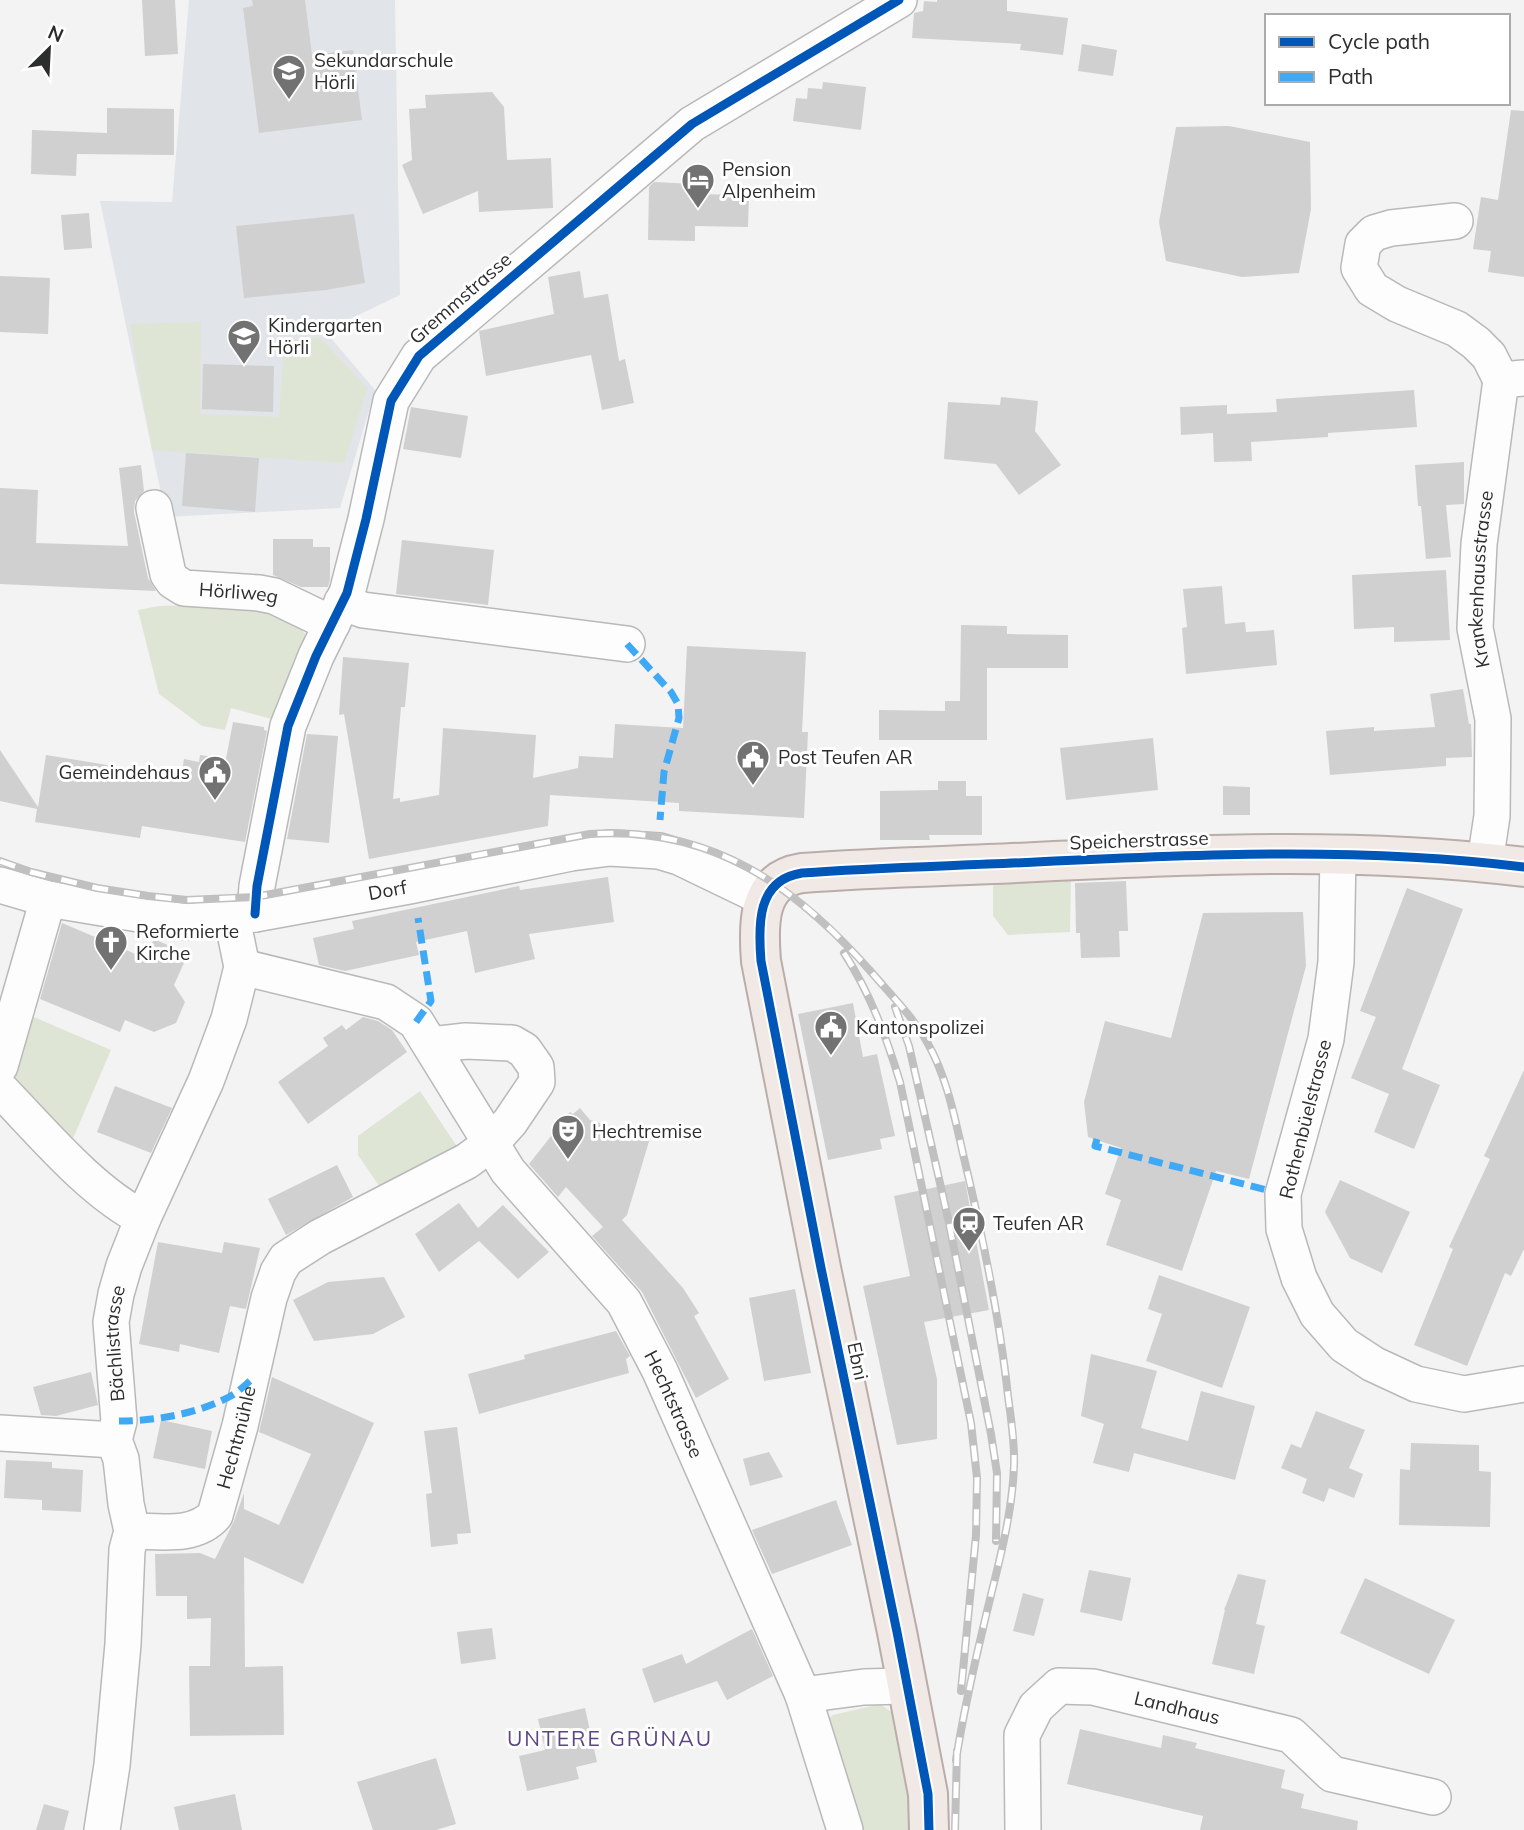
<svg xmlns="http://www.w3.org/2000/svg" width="1524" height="1830" font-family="Mulish,sans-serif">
  <rect width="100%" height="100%" fill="#f3f3f3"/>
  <path fill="#e1e4e8" d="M189 0H395L400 295 325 331 375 390 340 508 166 517 100 201 172 202Z"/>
  <g fill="#dee5d5">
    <path d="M201 322 200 414 279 417 285 340 319 337 367 388 344 463 152 450 130 324Z"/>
    <path d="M268 603 294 619 311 642 279 721 231 708 225 730 202 726 159 694 138 610 159 606Z"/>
    <path d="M1071 878 1070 932 1008 935 993 916V886L1014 879Z"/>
    <path d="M22 1012 111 1050 68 1150 2 1082Z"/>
    <path d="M420 1091 460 1151 384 1193 358 1155V1136Z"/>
    <path d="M880 1704 897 1716 914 1798 912 1830H855L826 1721 833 1715Z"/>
  </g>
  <g fill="#d0d0d0">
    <path d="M142 0H175L178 54 145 56Z"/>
    <path d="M252 0H305L312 55 353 50 362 120 259 133 243 8 253 6Z"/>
    <path d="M937 0H1007V11L1068 18 1063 55 1020 50 1021 44 912 38 914 13 923 11 924 1 937 2Z"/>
    <path d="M1082 44 1117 50 1113 76 1078 71Z"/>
    <path d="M823 82 866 87 861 130 793 121 796 98 807 99 808 88 822 89Z"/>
    <path d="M492 92 504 107 507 160 551 158 553 208 479 212 478 191 423 214 402 165 412 160 409 109 426 108 425 95Z"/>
    <path d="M107 108 174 109V155L77 154 76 176 31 174 32 130 107 133Z"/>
    <path d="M1511 110 1524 111V277L1488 272 1491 251 1473 249 1481 197 1498 200Z"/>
    <path d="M1229 126 1310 142 1311 209 1299 273 1242 277 1166 261 1159 222 1176 127Z"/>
    <path d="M654 182 694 184V194L749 195 748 227 695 226V241L648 240 649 187Z"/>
    <path d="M89 213 92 248 64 250 61 215Z"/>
    <path d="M354 214 365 283 326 290 244 298 236 226Z"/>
    <path d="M580 271 584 298 608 294 619 361 625 359 634 403 602 410 591 355 486 376 479 331 554 314 548 277Z"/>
    <path d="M0 276 50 278 48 334 0 332Z"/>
    <path d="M203 364 274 366 273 412 202 409Z"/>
    <path d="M1414 390 1417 427 1328 433V437L1251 442 1252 461 1214 462 1213 433 1181 435 1180 407 1227 405V414L1277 412 1276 399Z"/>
    <path d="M1001 397 1038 401 1035 431 1061 465 1019 495 996 464 944 459 948 402 1000 405Z"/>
    <path d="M411 407 468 416 461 458 403 449Z"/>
    <path d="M186 453 259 458 255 512 182 506Z"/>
    <path d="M1464 462V504L1446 505 1451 557 1426 559 1421 506H1418L1415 465Z"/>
    <path d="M141 465 144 491 135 501 134 512 148 578 156 591 0 584V488L38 490 36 543 128 546 119 468Z"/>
    <path d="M273 539H313V547H330V579L328 587H301L273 575Z"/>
    <path d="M402 540 494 550 488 605 396 594Z"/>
    <path d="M1446 570 1450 640 1394 642V627L1354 629 1352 575Z"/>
    <path d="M1222 586 1225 624 1245 622 1246 632 1274 630 1277 665 1186 674 1182 628 1187 627 1183 589Z"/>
    <path d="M961 625 1007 626V634L1068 635V668H987V740H879V710L945 711V701H960Z"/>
    <path d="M687 646 806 652 802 732H808L804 818 679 811V803L550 795 548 826 369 859 344 714 339 715 343 657 409 663 405 707H401L393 799 400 798V802L439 795 443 728 536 735 533 778 578 768 579 756 613 758 615 724 683 728Z"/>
    <path d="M1463 689 1469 724H1471L1472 757 1446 758V766L1330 775 1326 731 1374 727V731L1435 727 1430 694Z"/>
    <path d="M233 722 264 727V730L267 731 245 842 142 826 140 838 35 822 37 809 0 801V750L38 807 46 755 181 777 184 759 199 762 200 755 226 759Z"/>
    <path d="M307 734 338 736 329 843 287 839Z"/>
    <path d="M1153 738 1158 790 1066 800 1060 748Z"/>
    <path d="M938 781H966V796H982V835H929L930 840H880V791L938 790Z"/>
    <path d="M1223 786 1250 787V815H1223Z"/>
    <path d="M608 877 614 922 529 934 535 959 475 973 467 931 416 942 419 955 345 971 319 965 313 938 354 929 352 921 519 886 520 890Z"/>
    <path d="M1126 881 1128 931H1119L1120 957 1081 958 1080 933H1076L1075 883Z"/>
    <path d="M1407 888 1463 909 1402 1069 1440 1085 1414 1149 1374 1132 1389 1094 1351 1078 1376 1017 1360 1011Z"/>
    <path d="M1303 912 1306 966 1249 1179 1216 1171 1182 1271 1106 1245 1121 1200 1105 1194 1121 1148 1088 1137 1084 1102 1105 1021 1171 1038 1203 913Z"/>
    <path d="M62 923 145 958 154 939 188 954 174 985 185 1002 176 1023 154 1032 125 1020 120 1032 40 999Z"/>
    <path d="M853 1003 863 1057 877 1054 895 1136 880 1139 882 1149 828 1160 798 1014Z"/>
    <path d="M363 1017 378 1021 392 1030 407 1052 308 1124 278 1082 328 1046 323 1038 342 1025 346 1030Z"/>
    <path d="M1524 1070V1249L1511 1276 1505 1273 1467 1366 1414 1345 1453 1249 1449 1247 1490 1159 1484 1156Z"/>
    <path d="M115 1086 172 1108 151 1153 97 1132Z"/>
    <path d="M580 1108 590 1120 650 1138 627 1215 622 1220 683 1288 699 1313 694 1316 729 1379 696 1398 642 1292 592 1236 603 1227 566 1187 558 1197 529 1164 570 1112 573 1114Z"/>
    <path d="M337 1165 353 1197 286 1235 268 1199Z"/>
    <path d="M1340 1180 1410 1212 1382 1273 1350 1258 1325 1212Z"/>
    <path d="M965 1181 989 1310 924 1322 937 1379V1439L897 1445 863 1286 910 1276 894 1196Z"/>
    <path d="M459 1203 478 1228 503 1205 549 1252 518 1279 479 1241 439 1272 415 1234Z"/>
    <path d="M158 1242 222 1253 224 1242 260 1248 246 1309 230 1306 219 1353 180 1344 179 1352 139 1344Z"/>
    <path d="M1159 1275 1250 1307 1222 1388 1146 1361 1162 1314 1148 1309Z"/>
    <path d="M384 1277 405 1317 373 1334 314 1341 293 1300 328 1282Z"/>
    <path d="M795 1289 811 1373 764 1381 749 1298Z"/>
    <path d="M616 1331 630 1356 626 1359 629 1373 479 1414 468 1374 525 1359 524 1355Z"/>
    <path d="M1091 1354 1157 1371 1141 1428 1188 1441 1201 1391 1255 1406 1235 1480 1134 1453 1129 1472 1093 1463 1104 1424 1081 1416Z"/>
    <path d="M91 1372 98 1405 56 1416 41 1415 33 1387Z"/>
    <path d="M272 1377 374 1423 303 1584 244 1557 245 1667 283 1666 284 1735 190 1736 189 1666H210L211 1618 187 1619V1596H156L155 1554 200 1553 215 1559 234 1521 244 1493V1509L279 1525 311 1454 259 1432Z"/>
    <path d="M1316 1411 1365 1430 1349 1468 1363 1474 1354 1498 1329 1488 1324 1502 1302 1493 1307 1479 1281 1468 1291 1444 1301 1448Z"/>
    <path d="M161 1420 212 1431 205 1469 153 1458Z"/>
    <path d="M457 1427 471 1533 457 1534 458 1544 431 1547 426 1494 432 1493 424 1431Z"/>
    <path d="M1411 1443 1479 1445V1471L1491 1472 1490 1527 1399 1525 1400 1469 1410 1470Z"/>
    <path d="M769 1452 783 1477 750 1486 743 1459Z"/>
    <path d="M6 1460 52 1462V1468L83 1470 81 1512 42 1510V1500L4 1498Z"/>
    <path d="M836 1500 852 1545 772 1574 752 1530Z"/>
    <path d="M1089 1570 1131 1578 1122 1621 1080 1612Z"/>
    <path d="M1238 1574 1266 1580 1256 1624 1265 1626 1254 1674 1212 1664 1225 1610H1224Z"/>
    <path d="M1365 1578 1455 1620 1429 1674 1340 1633Z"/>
    <path d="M1023 1593 1044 1599 1034 1636 1013 1631Z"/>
    <path d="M492 1628 496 1659 461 1664 457 1632Z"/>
    <path d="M752 1629 773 1676 727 1700 717 1681 654 1703 642 1669 682 1654 686 1664Z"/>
    <path d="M585 1708 597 1762 576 1767 579 1779 527 1791 519 1756 545 1750 538 1719Z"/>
    <path d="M1080 1729 1161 1748 1163 1735 1197 1743 1195 1748 1285 1770 1281 1788 1304 1794 1301 1808 1358 1821 1357 1830H1200L1203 1816 1067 1784Z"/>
    <path d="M436 1758 456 1824 436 1830H373L357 1782Z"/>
    <path d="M235 1794 242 1830H179L174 1807Z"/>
    <path d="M44 1804 69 1811 64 1830H36Z"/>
  </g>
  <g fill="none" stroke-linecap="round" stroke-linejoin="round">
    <defs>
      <g id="minor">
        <path d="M1455 221 1391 228 1374 233 1363 244 1359 268 1372 289 1397 304 1457 329 1476 343 1489 356 1501 380"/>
        <path id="s1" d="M154 508 168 574 173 581 184 588 259 593 274 596 332 624"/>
        <path d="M342 602 363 610 627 644"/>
        <path d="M1338 854 1336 962 1326 1039 1283 1194 1284 1229 1299 1278 1317 1314 1344 1345 1373 1364 1416 1384 1464 1394 1524 1384"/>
        <path id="s2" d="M1485 862 1492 816 1493 719 1475 628 1479 544 1501 380 1524 378"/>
        <path id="s3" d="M0 885 48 899 187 922 255 914 409 886 571 853 610 848 659 851 679 857 766 899"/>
        <path d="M255 914 257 886 288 726 316 656 347 593 366 519 391 401 419 356 692 124 899 0"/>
        <path id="s4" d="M242 967 386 1002 416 1022 508 1171 624 1302 660 1371 803 1695 864 1687 905 1686"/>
        <path d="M0 1066 48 899"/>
        <path d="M0 1089C41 1131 91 1192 143 1218"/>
        <path d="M0 1433 114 1440"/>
        <path id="s5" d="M132 1531C160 1531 195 1538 215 1515L240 1426 269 1298 278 1272 286 1259 320 1237 467 1161 490 1144 510 1122 537 1082 536 1067 524 1050 512 1043 466 1041 431 1045"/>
        <path d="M803 1695 845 1830"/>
        <path id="s6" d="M102 1830 112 1765 123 1644 127 1550 132 1531 126 1504 121 1459 114 1440 119 1421 111 1322 116 1294 124 1266 143 1218 206 1081 229 1019 242 967 232 918"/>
        <path id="s7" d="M1023 1830 1022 1735 1036 1707 1059 1686 1093 1687 1291 1735 1332 1774 1433 1797"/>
      </g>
      <path id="major" d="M929 1830 928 1794 897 1632 821 1268 761 961C758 924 757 880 802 873 880 867 958 866 1036 862 1199 854 1362 847 1524 867"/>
    </defs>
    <use href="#minor" stroke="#b9b9b9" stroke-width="38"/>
    <use href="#major" stroke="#baada9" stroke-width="42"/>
    <use href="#minor" stroke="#fdfdfd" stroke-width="35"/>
    <use href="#major" stroke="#f0e9e5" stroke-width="38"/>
    <defs>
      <g id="rail">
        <path d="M0 861 31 872 97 888 148 896 187 900 255 897 590 834C712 826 796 886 873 974 892 996 913 1017 927 1042 950 1082 957 1131 968 1175 985 1248 1000 1321 1008 1396 1011 1419 1015 1443 1014 1466 1012 1520 996 1572 984 1624 973 1670 963 1715 956 1760"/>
        <path d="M844 953C870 993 886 1036 900 1082L971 1423 977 1478 976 1535 961 1691"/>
        <path d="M895 1007 909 1046 949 1223 991 1434 997 1473 996 1541"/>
        <path d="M955 1830 957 1751"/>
      </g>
    </defs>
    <use href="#rail" stroke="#c0c0c0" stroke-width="8"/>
    <use href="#rail" stroke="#fff" stroke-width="5" stroke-dasharray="16" stroke-linecap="butt"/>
    <g stroke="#3fa9f5" stroke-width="7" stroke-dasharray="14 7" stroke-linecap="butt">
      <path d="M627 644 671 692 678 704 679 718 664 772 660 820"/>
      <path d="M416 1022 431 1001 418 918"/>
      <path d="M1097 1139 1095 1146 1271 1191"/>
      <path d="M119 1421C155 1421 196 1414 229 1397 237 1393 244 1386 251 1380"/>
    </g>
    <defs>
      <g id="cycleway">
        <path d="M255 914 257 886 288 726 316 656 347 593 366 519 391 401 419 356 692 124 899 0"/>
        <path d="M929 1830 928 1794 897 1632 821 1268 761 961C758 924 757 880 802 873 880 867 958 866 1036 862 1199 854 1362 847 1524 867"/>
      </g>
    </defs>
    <use href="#cycleway" stroke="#fff" stroke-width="13"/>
    <use href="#cycleway" stroke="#0057b8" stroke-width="9"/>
  </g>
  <defs>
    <symbol id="school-pin" viewBox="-11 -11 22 30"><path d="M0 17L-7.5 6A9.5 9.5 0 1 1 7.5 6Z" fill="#727272" stroke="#fff"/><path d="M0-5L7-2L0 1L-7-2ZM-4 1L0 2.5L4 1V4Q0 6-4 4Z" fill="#fff"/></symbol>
    <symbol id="hotel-pin" viewBox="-11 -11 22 30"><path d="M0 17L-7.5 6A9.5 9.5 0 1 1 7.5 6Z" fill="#727272" stroke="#fff"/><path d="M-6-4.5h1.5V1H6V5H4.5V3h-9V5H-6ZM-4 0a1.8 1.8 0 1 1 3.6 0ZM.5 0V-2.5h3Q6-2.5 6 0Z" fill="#fff"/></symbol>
    <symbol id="civic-pin" viewBox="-11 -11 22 30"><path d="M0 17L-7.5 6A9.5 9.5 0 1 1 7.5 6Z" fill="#727272" stroke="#fff"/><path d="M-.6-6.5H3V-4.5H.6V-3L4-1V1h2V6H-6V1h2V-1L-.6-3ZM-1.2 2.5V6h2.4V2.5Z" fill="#fff"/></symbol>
    <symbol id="church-pin" viewBox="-11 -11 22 30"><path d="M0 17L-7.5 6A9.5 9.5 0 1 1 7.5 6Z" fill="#727272" stroke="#fff"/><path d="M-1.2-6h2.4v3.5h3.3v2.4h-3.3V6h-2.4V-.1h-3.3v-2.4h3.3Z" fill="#fff"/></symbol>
    <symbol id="theatre-pin" viewBox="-11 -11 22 30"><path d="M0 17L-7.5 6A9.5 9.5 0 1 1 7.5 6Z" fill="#727272" stroke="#fff"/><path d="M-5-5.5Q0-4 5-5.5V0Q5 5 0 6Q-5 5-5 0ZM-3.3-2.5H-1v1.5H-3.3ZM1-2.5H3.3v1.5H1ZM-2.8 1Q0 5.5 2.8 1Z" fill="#fff"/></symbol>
    <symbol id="station-pin" viewBox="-11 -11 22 30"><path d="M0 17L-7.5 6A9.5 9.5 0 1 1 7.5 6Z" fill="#727272" stroke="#fff"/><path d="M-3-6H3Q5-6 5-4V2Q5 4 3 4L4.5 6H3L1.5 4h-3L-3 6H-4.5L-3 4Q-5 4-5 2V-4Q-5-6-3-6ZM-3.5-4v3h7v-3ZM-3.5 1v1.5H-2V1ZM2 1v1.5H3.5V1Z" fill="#fff"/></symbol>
  </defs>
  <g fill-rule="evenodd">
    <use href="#school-pin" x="270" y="52" width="38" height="52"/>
    <use href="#hotel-pin" x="679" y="161" width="38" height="52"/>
    <use href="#school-pin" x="225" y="317" width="38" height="52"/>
    <use href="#civic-pin" x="734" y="738" width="38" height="52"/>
    <use href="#civic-pin" x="196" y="753" width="38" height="52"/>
    <use href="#church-pin" x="92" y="923" width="38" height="52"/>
    <use href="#civic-pin" x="812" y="1008" width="38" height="52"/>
    <use href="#theatre-pin" x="549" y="1112" width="38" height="52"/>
    <use href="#station-pin" x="950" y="1204" width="38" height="52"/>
  </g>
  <g text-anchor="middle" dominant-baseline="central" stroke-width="6" stroke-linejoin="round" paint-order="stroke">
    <g font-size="19" fill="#2c2d2d" stroke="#fff" text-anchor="start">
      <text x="314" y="60">Sekundarschule<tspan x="314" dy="22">Hörli</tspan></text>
      <text x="722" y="169">Pension<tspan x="722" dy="22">Alpenheim</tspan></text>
      <text x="268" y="325">Kindergarten<tspan x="268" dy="22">Hörli</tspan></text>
      <text x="778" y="757">Post Teufen AR</text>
      <text x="190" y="772" text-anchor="end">Gemeindehaus</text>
      <text x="136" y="931">Reformierte<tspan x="136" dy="22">Kirche</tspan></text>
      <text x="856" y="1027">Kantonspolizei</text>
      <text x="592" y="1131">Hechtremise</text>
      <text x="993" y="1223">Teufen AR</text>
    </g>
    <g font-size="19" fill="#2c2d2d" stroke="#fff">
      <text transform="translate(460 298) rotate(-41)">Gremmstrasse</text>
      <text stroke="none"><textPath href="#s2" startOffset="285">Krankenhausstrasse</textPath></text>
      <text stroke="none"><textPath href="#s1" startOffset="144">Hörliweg</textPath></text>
      <text transform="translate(1139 840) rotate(-2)">Speicherstrasse</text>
      <text stroke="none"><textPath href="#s3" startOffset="394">Dorf</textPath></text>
      <text transform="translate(1305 1119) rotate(-76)">Rothenbüelstrasse</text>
      <text stroke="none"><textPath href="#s6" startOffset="492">Bächlistrasse</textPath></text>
      <text transform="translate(858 1361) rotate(78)">Ebni</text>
      <text stroke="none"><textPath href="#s4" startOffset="648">Hechtstrasse</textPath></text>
      <text stroke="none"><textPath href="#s5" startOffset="168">Hechtmühle</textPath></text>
      <text stroke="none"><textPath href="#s7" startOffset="278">Landhaus</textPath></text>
    </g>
    <g font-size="21" letter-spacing="2" fill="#5b4582" stroke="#fff">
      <text x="610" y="1738">UNTERE GRÜNAU</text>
    </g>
  </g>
  <rect x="1265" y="14" width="245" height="91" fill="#ffffff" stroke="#ababab" stroke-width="2"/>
  <rect x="1279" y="37" width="35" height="10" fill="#0057b8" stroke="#ababab" stroke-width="2"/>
  <text x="1328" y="49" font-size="21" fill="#2c2d2d">Cycle path</text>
  <rect x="1279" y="72" width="35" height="10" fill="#3fa9f5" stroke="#ababab" stroke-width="2"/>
  <text x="1328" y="84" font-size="21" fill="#2c2d2d">Path</text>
  <g transform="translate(49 49) rotate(24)" stroke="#ffffff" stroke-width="5" paint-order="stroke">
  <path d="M0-5L12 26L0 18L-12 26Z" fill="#2c2d2d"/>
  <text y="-10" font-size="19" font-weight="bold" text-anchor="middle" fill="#2c2d2d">N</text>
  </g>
</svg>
